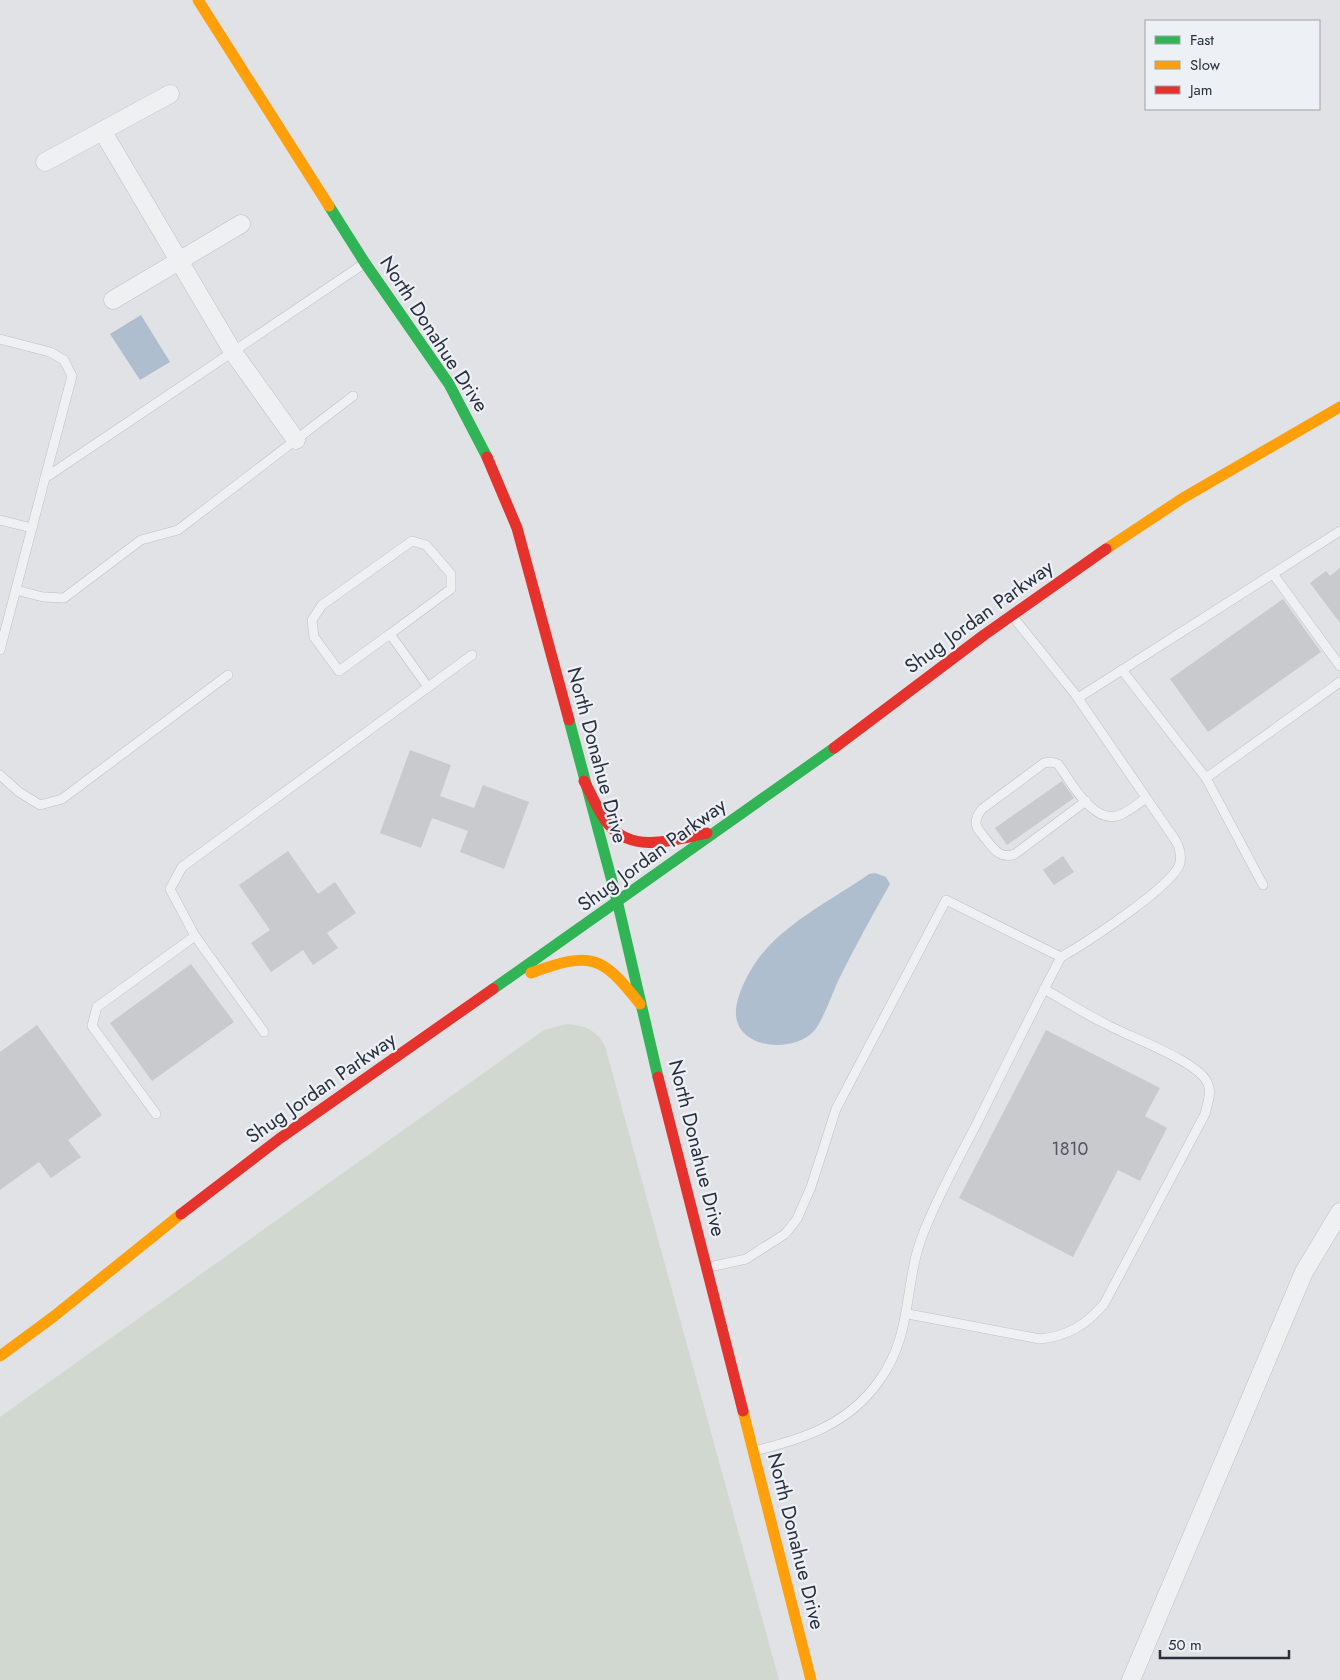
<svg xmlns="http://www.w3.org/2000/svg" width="1340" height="1680" font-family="Jost,sans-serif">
  <rect width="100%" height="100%" fill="#e0e2e5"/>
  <path fill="#d0d8d0" d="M567 1024C586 1026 596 1030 605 1046L779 1680H0V1417L544 1030Z"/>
  <g fill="#afbecf">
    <path d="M141 315 170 362 140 380 110 334Z"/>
    <path d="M875 873 886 877 890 884C872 916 854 948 838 981 833 992 821 1025 813 1032 793 1053 738 1049 736 1015 735 998 747 975 756 962 783 923 831 901 869 874Z"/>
  </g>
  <g fill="#c8cacd">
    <path d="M1340 568V623L1310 583 1326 571 1330 576Z"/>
    <path d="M1283 599 1321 652 1208 732 1170 679Z"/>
    <path d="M410 750 451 765 440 796 474 808 483 785 529 802 504 869 460 852 468 831 432 818 421 848 380 833Z"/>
    <path d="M1062 781 1074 798 1007 845 995 828Z"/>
    <path d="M288 851 318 894 335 882 356 913 327 933 338 948 313 965 303 950 271 972 251 943 270 930 239 885Z"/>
    <path d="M1063 856 1074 872 1054 885 1043 870Z"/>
    <path d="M191 964 234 1022 152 1081 110 1023Z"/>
    <path d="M37 1025 102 1115 68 1140 81 1157 51 1178 39 1162 0 1190V1052Z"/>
    <path d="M1046 1030 1160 1088 1145 1116 1167 1128 1140 1181 1118 1170 1073 1257 959 1198Z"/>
  </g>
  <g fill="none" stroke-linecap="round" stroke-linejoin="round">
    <defs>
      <g id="lane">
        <path d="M0 339 50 352 64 360 72 376 45 478"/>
        <path d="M0 520 32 528"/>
        <path d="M1273 574 1340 666"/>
        <path d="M16 590 43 597 64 598 141 540 178 530 353 396"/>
        <path d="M390 634 339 671 314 637 312 620 322 605 412 541 426 545 451 574V589L390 634 428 687"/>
        <path d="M0 650 45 478 365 263"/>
        <path d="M1122 670 1206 778 1263 885"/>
        <path d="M1078 698 1340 531"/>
        <path d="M0 775 19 792 40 805 62 799 228 675"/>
        <path d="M1206 778 1340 682"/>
        <path d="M1086 801 1015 854C1000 860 993 848 984 837 982 834 978 830 977 827 974 820 978 814 982 809L1044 763 1051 762 1058 764C1071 782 1094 826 1120 815 1129 811 1138 804 1146 798"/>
        <path d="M264 1032 195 936 170 889 182 867 472 655"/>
        <path d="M156 1114 92 1026 97 1007 195 936"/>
        <path d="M709 1267 746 1259 785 1234 797 1219 811 1187 836 1109 946 900 1061 957"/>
        <path d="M908 1314 1040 1339C1068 1336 1086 1325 1104 1304L1205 1114C1207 1105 1212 1093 1208 1084 1200 1061 1126 1036 1104 1023 1083 1013 1064 1000 1044 989"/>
        <path d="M754 1451C803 1439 848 1425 879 1381 914 1333 903 1285 923 1234 937 1198 956 1163 974 1129 1003 1071 1031 1014 1061 957 1084 944 1175 885 1180 863 1182 849 1177 842 1169 831L1075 694 1014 618"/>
      </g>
      <g id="street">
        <path d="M103 132 233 352 296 440"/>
        <path d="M45 162 170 94"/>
        <path d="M113 300 241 224"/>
        <path d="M1131 1680 1304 1272 1340 1212"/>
      </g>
    </defs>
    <use href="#lane" stroke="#bec0c3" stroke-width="10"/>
    <use href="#street" stroke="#bec0c3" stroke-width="19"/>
    <use href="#lane" stroke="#eff0f1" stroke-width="9"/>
    <use href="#street" stroke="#eff0f1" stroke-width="18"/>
    <g stroke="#30b455" stroke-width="11">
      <path d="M329 206 365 263 449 384 487 457"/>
      <path d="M569 720 617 900 658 1077"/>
      <path d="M493 989 834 748"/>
    </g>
    <g stroke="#ff9f0a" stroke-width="11">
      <path d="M198 0 329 206"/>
      <path d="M1106 549 1183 498 1340 407"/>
      <path d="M531 973C591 951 602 955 640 1004"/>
      <path d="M0 1356 53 1317 181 1214"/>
      <path d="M743 1411 811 1680"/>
    </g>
    <g stroke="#e5322d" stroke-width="11">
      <path d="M487 457 517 528 569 720"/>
      <path d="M834 748 984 635 1106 549"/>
      <path d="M584 781C592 795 598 812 609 825 634 854 674 840 707 833"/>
      <path d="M658 1077 743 1411"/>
      <path d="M181 1214 279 1139 493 989"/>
    </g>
  </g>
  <g text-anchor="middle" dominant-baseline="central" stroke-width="4.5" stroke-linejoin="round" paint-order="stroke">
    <g font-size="18" fill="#515662">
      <text x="1070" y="1149">1810</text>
    </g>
    <g font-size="20" fill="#282f3d" stroke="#edf0f5">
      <text transform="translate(434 334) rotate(57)">North Donahue Drive</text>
      <text transform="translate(979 617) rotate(-36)">Shug Jordan Parkway</text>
      <text transform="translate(597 755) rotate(75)">North Donahue Drive</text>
      <text transform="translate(652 855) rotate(-36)">Shug Jordan Parkway</text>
      <text transform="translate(321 1088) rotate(-35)">Shug Jordan Parkway</text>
      <text transform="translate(697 1148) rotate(76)">North Donahue Drive</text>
      <text transform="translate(796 1541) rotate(76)">North Donahue Drive</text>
    </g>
  </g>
  <rect x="1145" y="20" width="175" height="90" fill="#edf0f5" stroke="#9ea3ab"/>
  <rect x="1155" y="36" width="25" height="8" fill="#30b455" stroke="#9ea3ab"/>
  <text x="1190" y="45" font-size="15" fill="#282f3d">Fast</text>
  <rect x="1155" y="61" width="25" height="8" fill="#ff9f0a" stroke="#9ea3ab"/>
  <text x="1190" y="70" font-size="15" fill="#282f3d">Slow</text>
  <rect x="1155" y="86" width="25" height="8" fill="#e5322d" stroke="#9ea3ab"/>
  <text x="1190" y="95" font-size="15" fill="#282f3d">Jam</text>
  <path d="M1160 1650v8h129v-8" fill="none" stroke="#282f3d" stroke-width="2.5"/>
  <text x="1168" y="1650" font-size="15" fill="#282f3d" stroke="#edf0f5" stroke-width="4" paint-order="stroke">50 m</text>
</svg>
